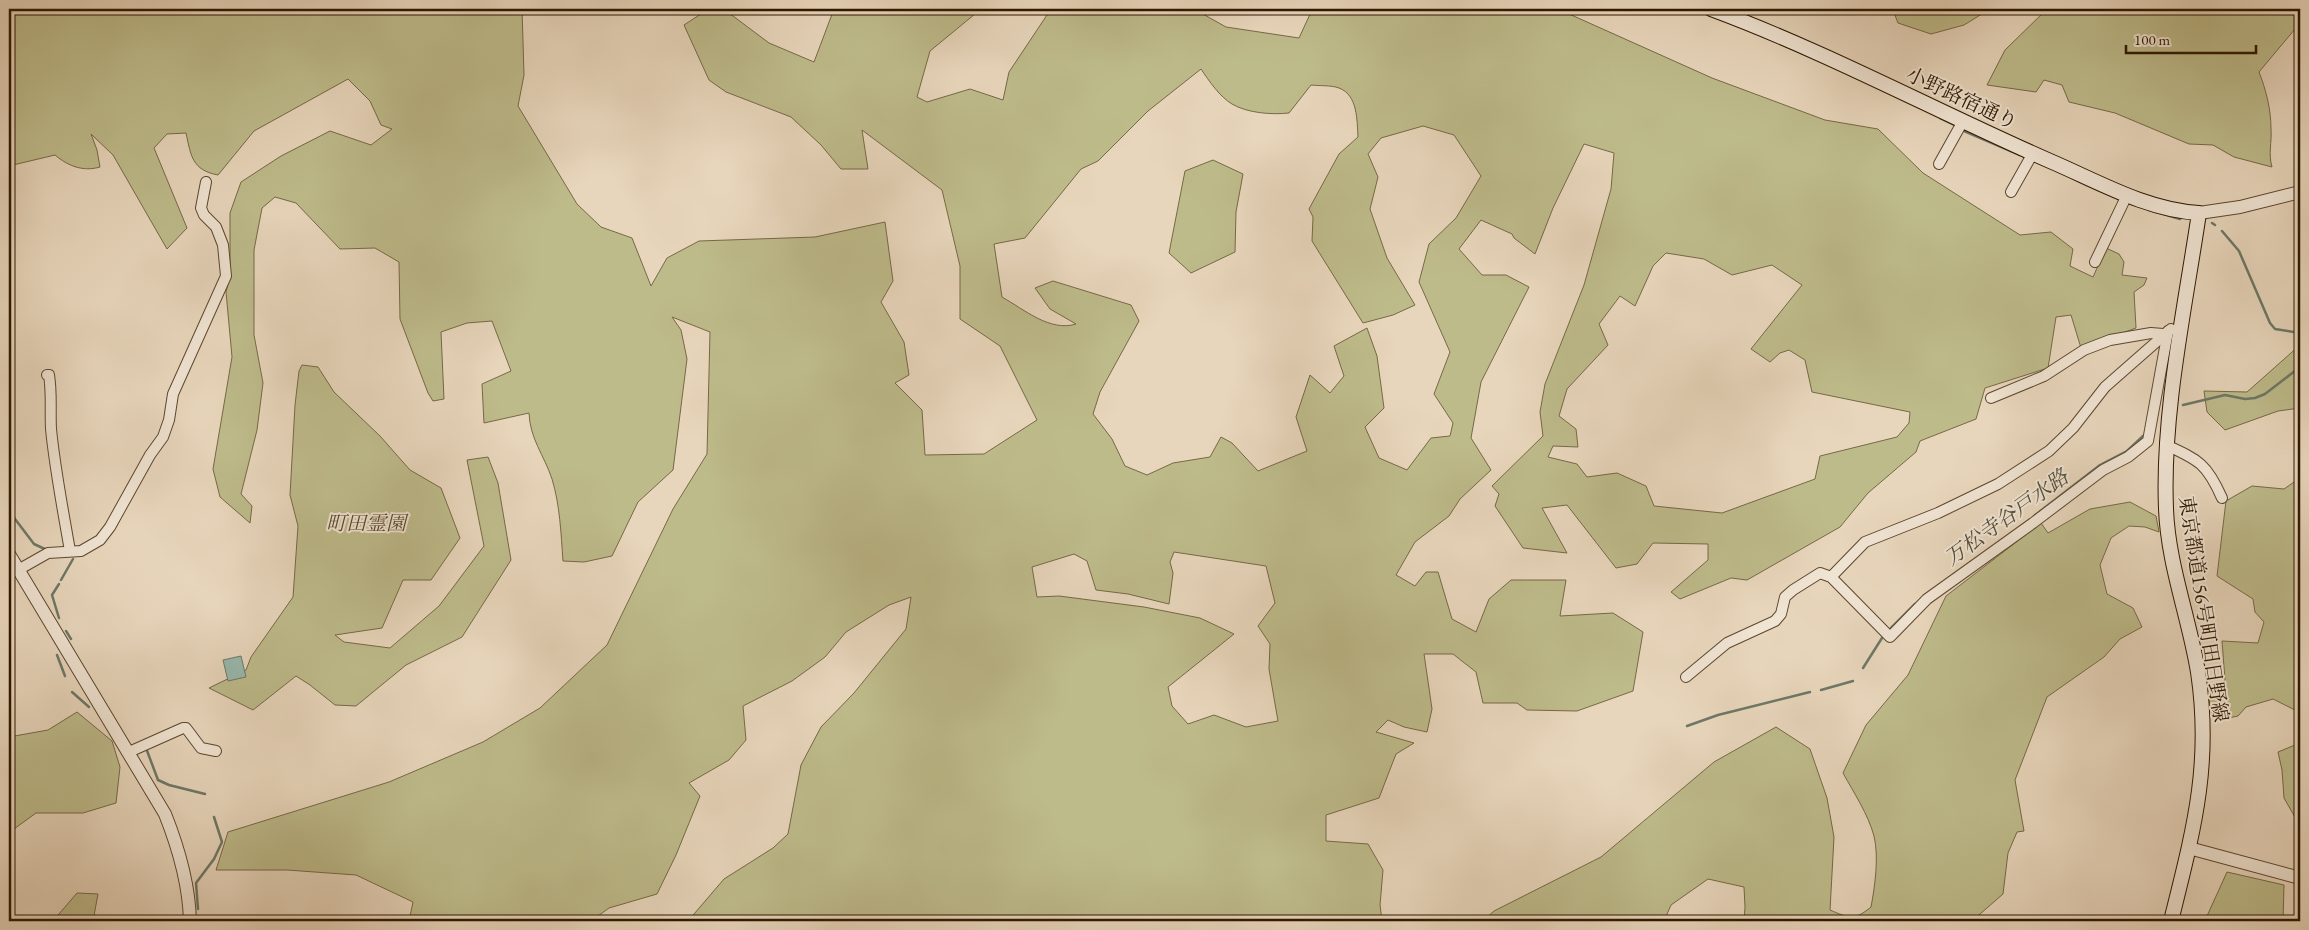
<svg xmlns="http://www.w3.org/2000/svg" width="2309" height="930" font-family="'EB Garamond','Noto Serif JP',serif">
  <rect width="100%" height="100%" fill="#e8d6bc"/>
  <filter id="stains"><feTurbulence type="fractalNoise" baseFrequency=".004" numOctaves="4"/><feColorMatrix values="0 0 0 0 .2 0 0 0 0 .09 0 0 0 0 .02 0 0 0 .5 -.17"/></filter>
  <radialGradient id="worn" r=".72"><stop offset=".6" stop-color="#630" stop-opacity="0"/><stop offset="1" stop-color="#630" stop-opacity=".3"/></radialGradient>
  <g fill="#bebb8b" stroke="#766946" fill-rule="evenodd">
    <path d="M9 9H522L524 75 518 106 577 204 601 227 632 238 651 286 667 258 699 241 815 237 885 222 893 281 881 302 904 342 909 375 895 383 922 410 925 455 984 454 1037 420 1000 346 960 319V266L942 190 862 130 868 169H841L821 145 791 117 726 92 709 80 684 25 704 12 729 13 769 43 814 62 834 9H981L930 51 917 97 927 102 970 89 1003 100 1009 72 1051 9H1194L1226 27 1299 38 1312 10 1315 9H1558L1712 78 1825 120 1878 129 1923 173 2020 235 2051 232 2073 249 2070 266 2093 277 2106 248 2119 254 2124 262 2122 275 2147 278 2144 285 2134 292 2136 328 2081 348 2071 315 2056 317 2048 368 1985 388 1976 419 1920 441 1916 452 1868 493 1840 527 1747 580 1731 578 1680 599 1671 592 1708 560V544L1653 543 1637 564 1616 568 1567 505 1542 508 1567 553 1523 548 1495 506 1499 494 1492 486 1543 436 1540 412 1545 384 1584 285 1611 189 1614 153 1584 144 1553 208 1535 254 1514 238 1512 234 1481 220 1459 249 1482 275H1506L1529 287 1481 382 1471 438 1491 470 1460 499 1449 516 1415 542 1396 575 1415 586 1426 572H1438L1452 619 1476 632 1489 599 1511 580H1566L1560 616 1613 613 1643 632 1633 691 1577 711 1527 710 1517 703H1483L1476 672 1453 654H1424L1432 709 1427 732 1404 727 1388 720 1376 732 1414 743 1396 754 1379 798 1326 815V841L1368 844 1383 870 1380 905 1382 921H688L724 879 773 848 788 834 801 765 821 727 854 693 906 629 911 597 889 605 846 632 825 657 792 681 743 706 746 740 729 760 689 783 700 796 676 855 657 894 609 908 591 921H409L413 902 356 875 287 870H216L228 832 389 782 483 742 540 708 607 645 673 509 707 454 710 332 672 317 681 330 687 359 673 470 638 502 612 556 584 562 563 561C561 534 560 505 552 479 544 455 530 439 529 413L484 423 482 384 511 371 492 321 467 323 441 332 444 399 433 401 428 393 400 319 399 262 375 248 340 249 296 203 275 197 262 208 254 250V335L263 383 257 430 241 494 252 506 250 523 220 497 213 469 232 357 226 292 230 275V213L241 182 281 156 330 131 371 145 392 129 381 125 370 101 348 79 254 131 218 175C192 170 191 156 186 133L167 134 154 148 187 228 167 249 113 155 91 134 97 150 100 167C83 172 68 166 55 155L13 165 9 158ZM1201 69C1209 81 1220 97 1232 104 1247 113 1272 115 1289 113L1311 85C1319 86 1331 85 1339 88 1358 95 1357 121 1358 137L1339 154 1309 209 1313 217 1312 241 1363 323 1393 315 1415 305 1387 258 1370 209 1378 177 1368 154 1381 138 1423 126 1454 135 1481 176 1456 218 1429 244 1419 282 1450 352 1434 394 1453 423 1450 436 1431 438 1407 470 1379 458 1365 427 1384 408 1377 356 1367 328 1334 346 1344 376 1330 393 1310 375 1296 417 1307 451 1258 471 1232 443 1221 437 1210 457 1173 463 1147 475 1125 466 1112 439 1093 414 1100 392 1139 321 1131 305 1053 281 1035 288 1050 309 1076 324C1050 332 1025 310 1002 297L994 244 1025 238 1081 169 1098 161 1148 111ZM1666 253 1704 259 1732 275 1772 265 1802 285 1751 349 1770 362 1780 353 1789 350 1805 360 1812 392 1910 412 1909 423 1897 437 1820 456 1815 479 1722 513 1654 506 1646 486 1617 473 1587 477 1577 464 1548 457 1553 446 1578 447 1576 429 1559 416 1567 389 1608 345 1599 324 1620 296 1635 306 1653 266ZM1174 552 1266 566 1275 603 1258 626 1270 644 1269 669 1278 721 1246 727 1214 715 1188 724 1172 706 1168 687 1234 634 1200 618 1144 607 1059 596 1037 597 1032 567 1074 554 1087 561 1096 590 1128 594 1169 604 1173 573 1170 562Z"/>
    <path d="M1885 9H1990L1964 25 1931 34 1898 23 1893 10Z"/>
    <path d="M2047 9H2300V28L2295 29 2259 72C2266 90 2271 109 2271 129 2272 143 2268 153 2272 167L2234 157 2213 145 2189 144 2115 113 2069 102 2062 85 2044 80 2036 92 1987 85 2005 50Z"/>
    <path d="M1213 160 1243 174 1236 212 1235 252 1191 273 1169 253 1185 171Z"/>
    <path d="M2300 345V408L2278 411 2225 430 2207 412 2204 391 2247 392Z"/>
    <path d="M302 365 318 367 334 392 380 436 410 470 441 488 460 538 431 580H403L382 628 335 635 344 642 390 648 439 606 484 546 467 460 488 457 498 483 511 560 462 637 406 665 356 706 335 705 310 685 296 676 253 710 209 688 246 670 251 657 293 597 298 526 290 495 295 405 299 371Z"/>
    <path d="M2300 478V721L2297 711 2273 699 2246 707 2238 716 2214 721 2208 696 2225 680 2222 641 2258 643 2264 622 2255 612 2253 599 2217 576 2226 501 2252 486 2284 489Z"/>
    <path d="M2130 502 2156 516 2159 532 2145 527 2129 526 2111 538 2100 565 2107 594 2133 608 2142 627 2120 639 2104 657 2047 697 2015 780 2024 831 2017 832 2008 853 2003 894 1972 921H1744L1745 907 1744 887 1708 879 1671 905 1664 921H1483L1494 911 1601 857 1714 762 1776 727 1810 749 1827 798 1834 837 1830 910C1849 918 1854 921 1871 907 1875 886 1879 857 1874 836 1868 814 1854 793 1843 773L1866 725 1908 675 1946 596 2041 523 2048 533 2090 509Z"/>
    <path d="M77 712 112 741 120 767 116 803 83 813H36L14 829 9 819V737L48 730Z"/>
    <path d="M2300 743V826L2284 798 2282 770 2278 752Z"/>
    <path d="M2227 872 2284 885 2283 921H2190L2191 919 2207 916Z"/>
    <path d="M77 893 98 894 93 921H53Z"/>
  </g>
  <path fill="#97b9ae" stroke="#6d7868" d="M241 656 246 677 228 681 223 660Z"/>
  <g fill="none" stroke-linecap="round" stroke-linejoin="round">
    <g stroke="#6d7868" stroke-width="2.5">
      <path d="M1940 118 1955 125"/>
      <path d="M1964 131 2020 155"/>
      <path d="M2149 210 2180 219"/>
      <path d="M2212 223 2215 225"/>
      <path d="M2222 231 2239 251 2270 323 2275 329 2300 333"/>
      <path d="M2183 405 2225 395 2245 399 2255 398 2265 394 2300 367"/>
      <path d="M9 511 34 544 47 550"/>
      <path d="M2034 516 2100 465 2127 451 2143 436"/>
      <path d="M61 580 73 559"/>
      <path d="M59 584 52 595 59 618"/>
      <path d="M1891 628 1915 604"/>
      <path d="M66 631 71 639"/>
      <path d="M57 655 65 676"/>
      <path d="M1863 668 1882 638"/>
      <path d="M1821 690 1853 681"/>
      <path d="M72 692 89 707"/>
      <path d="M1687 726 1718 715 1810 692"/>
      <path d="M146 748 158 780 169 785 205 794"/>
      <path d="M198 909 196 883 214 859 222 842 214 817"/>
      <path d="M199 917 200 921"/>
    </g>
    <defs>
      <g id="minor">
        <path d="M1939 164 1963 121"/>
        <path d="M2011 192 2033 153"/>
        <path d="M2095 262 2127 195"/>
        <path d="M47 375H49C52 393 50 411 51 429 55 470 63 510 70 551"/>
        <path d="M1991 398 2044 376 2084 350 2110 340 2151 333 2163 334"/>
        <path d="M2166 445C2199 460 2207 464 2222 498"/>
        <path d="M18 570 48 553 81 551 100 540 110 527 150 455 163 437 169 420 173 394 226 276 223 245 216 227 204 215 201 208 206 182"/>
        <path d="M1831 577 1865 542 1938 513 1998 484 2049 451 2073 428 2105 387 2171 329"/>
        <path d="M1686 677 1727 643 1775 621 1781 614 1785 597 1793 590 1820 573 1831 577 1890 637 1927 599 2033 523 2103 470 2128 457 2148 441 2168 331"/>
        <path d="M129 752 183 728H186L201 748 216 751"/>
      </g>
      <g id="tertiary">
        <path d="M2199 213 2240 207 2300 192"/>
        <path d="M9 554 165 814C179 849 189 883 190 921"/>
        <path d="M2189 848 2300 878"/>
      </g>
      <path id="secondary" d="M1711 9C1827 52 1936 111 2050 161 2097 181 2146 210 2199 213 2185 308 2162 413 2166 509 2168 564 2189 617 2198 672 2212 765 2193 832 2171 921"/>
    </defs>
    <use href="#minor" stroke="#5c472f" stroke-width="12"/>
    <use href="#tertiary" stroke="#5c472f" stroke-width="14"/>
    <use href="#secondary" stroke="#2d1700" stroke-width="16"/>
    <use href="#minor" stroke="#f0e4d3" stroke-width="10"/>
    <use href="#tertiary" stroke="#f0e4d3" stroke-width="12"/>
    <use href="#secondary" stroke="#f0e4d3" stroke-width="14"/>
  </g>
  <g text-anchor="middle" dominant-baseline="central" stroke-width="4" stroke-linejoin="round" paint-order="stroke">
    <g font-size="20" fill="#2d1700" stroke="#f0e4d3">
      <text transform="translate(1962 98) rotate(25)">小野路宿通り</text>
      <text transform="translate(2204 609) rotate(81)">東京都道156号町田日野線</text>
    </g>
    <g font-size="20" font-style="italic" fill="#58482a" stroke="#f0e4d3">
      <text x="366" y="523">町田霊園</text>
    </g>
    <g font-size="21" font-style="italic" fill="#52503d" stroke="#f0e4d3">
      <text transform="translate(2006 517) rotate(-36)">万松寺谷戸水路</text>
    </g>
  </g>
  <rect width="2309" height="930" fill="none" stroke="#e8d6bc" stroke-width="30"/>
  <rect x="10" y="10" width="2289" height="910" fill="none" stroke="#2d1700" stroke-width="2.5"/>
  <rect x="15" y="15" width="2279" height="900" fill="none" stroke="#2d1700"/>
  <path d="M2126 45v8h130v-8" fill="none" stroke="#2d1700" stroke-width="2.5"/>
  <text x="2134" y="45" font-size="15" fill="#2d1700" stroke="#f0e4d3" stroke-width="4" paint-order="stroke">100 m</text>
  <rect width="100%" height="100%" filter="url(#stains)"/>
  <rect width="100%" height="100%" fill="url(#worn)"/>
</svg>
